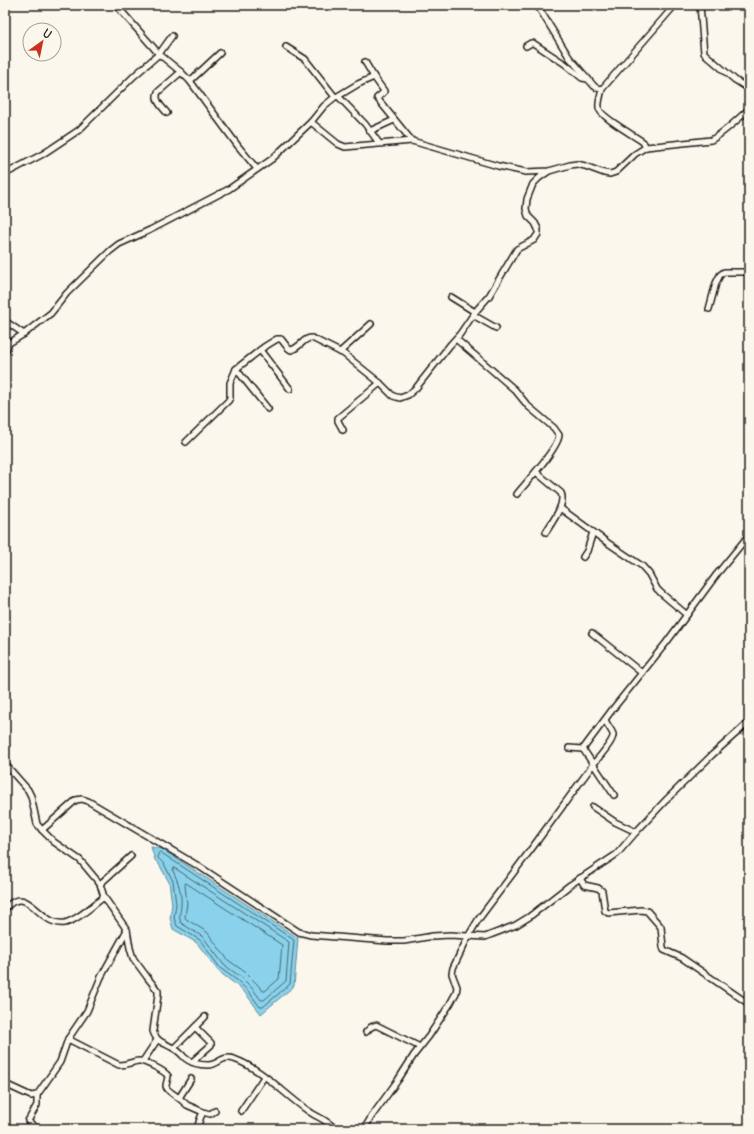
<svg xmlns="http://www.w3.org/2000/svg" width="754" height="1134" font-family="Delius,sans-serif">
  <rect width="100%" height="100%" fill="#fbf7ec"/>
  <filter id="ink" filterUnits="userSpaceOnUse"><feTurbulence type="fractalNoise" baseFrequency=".025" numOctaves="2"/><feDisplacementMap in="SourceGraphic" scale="8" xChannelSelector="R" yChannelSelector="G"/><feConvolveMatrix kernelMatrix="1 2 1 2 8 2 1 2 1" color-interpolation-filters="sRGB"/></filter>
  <g filter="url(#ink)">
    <path fill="#8ad2eb" stroke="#5e8998" d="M151 847 162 849 298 938 294 986 261 1014 246 994 235 984 218 971 197 943 173 929 170 918 172 904 169 882 160 866 155 860Z"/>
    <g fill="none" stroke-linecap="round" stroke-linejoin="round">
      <g stroke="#48656f" stroke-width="1">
        <path d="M160 852 294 940 290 984 263 1007H260L249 992 238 981 220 968 200 940 177 926 174 918 176 904 173 881 164 864 158 858V854Z"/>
        <path d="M174 868 176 869 289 942 286 981 264 1000H261L252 988 241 977 224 965 203 937 181 923C178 915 181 912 181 904 182 893 178 881 173 871Z"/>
        <path d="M186 883 282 945 279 979 265 991H263L257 984 245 972 228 960 207 932 186 919 185 917 187 903 185 885Z"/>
      </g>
      <defs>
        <g id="minor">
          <path d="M116 5 159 54 181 72 190 81 238 146 257 169"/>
          <path d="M537 5 569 57 594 86 597 88 602 89C601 95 598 102 599 108 599 116 635 136 643 142L646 147"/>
          <path d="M700 5 704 53 735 80 749 89"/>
          <path d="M526 46 531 43H533L565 64 582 78 588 79"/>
          <path d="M286 47 305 59 335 97 338 96 365 124 379 143"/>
          <path d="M365 62 374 77 384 91V92L377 98 412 141"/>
          <path d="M190 81 220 53"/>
          <path d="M602 89 675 5"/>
          <path d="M338 96 358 84 374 77"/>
          <path d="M167 113C162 107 154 100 158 92L181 72"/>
          <path d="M311 122 338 144 345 147 412 141 498 166 526 172 549 171 570 165 577 164 585 166 604 173 610 174 616 172 635 154 646 147 711 140C725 132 737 120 749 109"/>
          <path d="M370 131 394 120"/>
          <path d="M5 174 43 154 79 130 134 76 159 54 172 36"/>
          <path d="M451 297 475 312"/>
          <path d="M709 309 716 283 720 275 724 272H749"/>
          <path d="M473 315 496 328"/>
          <path d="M5 321 24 334"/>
          <path d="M456 339 515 390 528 406 554 428 559 435C559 447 526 483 517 494"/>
          <path d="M260 350 290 389"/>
          <path d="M5 352 9 343 24 334 51 313 67 293 110 251 119 244 150 230 229 189 272 159 311 122 324 106 335 97"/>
          <path d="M340 352 371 324"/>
          <path d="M236 369 268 409"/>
          <path d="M343 430 338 421V418L380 383"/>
          <path d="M186 442 228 401 230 398V383L236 369 264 347 277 339H281L288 348 291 350C300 348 304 337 312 338L344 354 380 383 393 396 400 398 408 395 416 388 450 345 460 334 475 312 489 296 517 249 534 240 538 234V229L535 223 528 216 526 209 527 199 533 184 539 178 549 171"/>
          <path d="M536 472 561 493C566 504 552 522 546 532"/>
          <path d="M560 508 608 543 642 566 649 574 657 589 661 593 687 615"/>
          <path d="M583 557 587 551 593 532"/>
          <path d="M592 633 642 673"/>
          <path d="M569 748 583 749 612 710 666 643 717 574 749 535"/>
          <path d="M583 749 614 795"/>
          <path d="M5 764 28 790 31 796 37 824 42 830 54 842 80 860 100 884 104 897 127 930 130 948 133 958 147 977 158 991V995L153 1031C156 1042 165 1043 173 1048 178 1050 181 1054 185 1058 191 1063 200 1065 208 1065 219 1065 221 1055 234 1059 262 1069 283 1093 307 1110 316 1117 328 1120 335 1129"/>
          <path d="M593 807 615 822 636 832"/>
          <path d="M42 830 76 800 82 799 88 801 200 867 293 928 299 932 311 935 387 941H404L433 936 450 935 485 937 516 925 529 917 570 885 617 854 636 832 667 799 712 755 749 722"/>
          <path d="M580 878 584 885 598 888 602 891 605 911 608 913 641 910 647 911 661 927 663 947 664 950 682 958 749 1004"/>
          <path d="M100 884 131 856"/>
          <path d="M5 909C28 881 40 928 65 923 78 920 93 905 104 897"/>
          <path d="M366 1032 371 1027 376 1025 420 1047"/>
          <path d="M68 1039 119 1065C127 1065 131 1062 138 1061 143 1060 165 1071 168 1076 168 1079 166 1083 166 1086 166 1090 175 1095 179 1098"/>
          <path d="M174 1048 205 1017"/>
          <path d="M143 1061 157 1040"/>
          <path d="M192 1062 211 1045V1043L195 1027"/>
          <path d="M191 1079 179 1098 187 1105 203 1112 200 1119 197 1129"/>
          <path d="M5 1084 31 1096 37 1095"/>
          <path d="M241 1111 264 1077"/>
          <path d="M203 1112 210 1114 215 1111"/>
          <path d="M38 1129 30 1123 28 1121 37 1105V1095L60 1062 68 1039 87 1011 101 977 127 930"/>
          <path d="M364 1129 372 1116 398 1080 414 1055 429 1036 450 1004 456 993 457 987 452 974 453 968 469 935 478 920 535 844 589 770C594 762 615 741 613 734 611 729 607 725 605 720"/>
        </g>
      </defs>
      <use href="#minor" stroke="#1c1c1c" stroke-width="8"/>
      <use href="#minor" stroke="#fbf7ec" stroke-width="5"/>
    </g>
  </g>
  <rect width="754" height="1134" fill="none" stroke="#fbf7ec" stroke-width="20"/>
  <rect x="10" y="10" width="734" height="1114" fill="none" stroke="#1c1c1c" stroke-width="1.5" filter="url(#ink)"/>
  <g transform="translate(42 42) rotate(33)"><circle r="19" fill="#fbf7ec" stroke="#a29f99"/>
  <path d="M0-3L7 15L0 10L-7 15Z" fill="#c8321e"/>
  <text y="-6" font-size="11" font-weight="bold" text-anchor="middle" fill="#1c1c1c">U</text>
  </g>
</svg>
